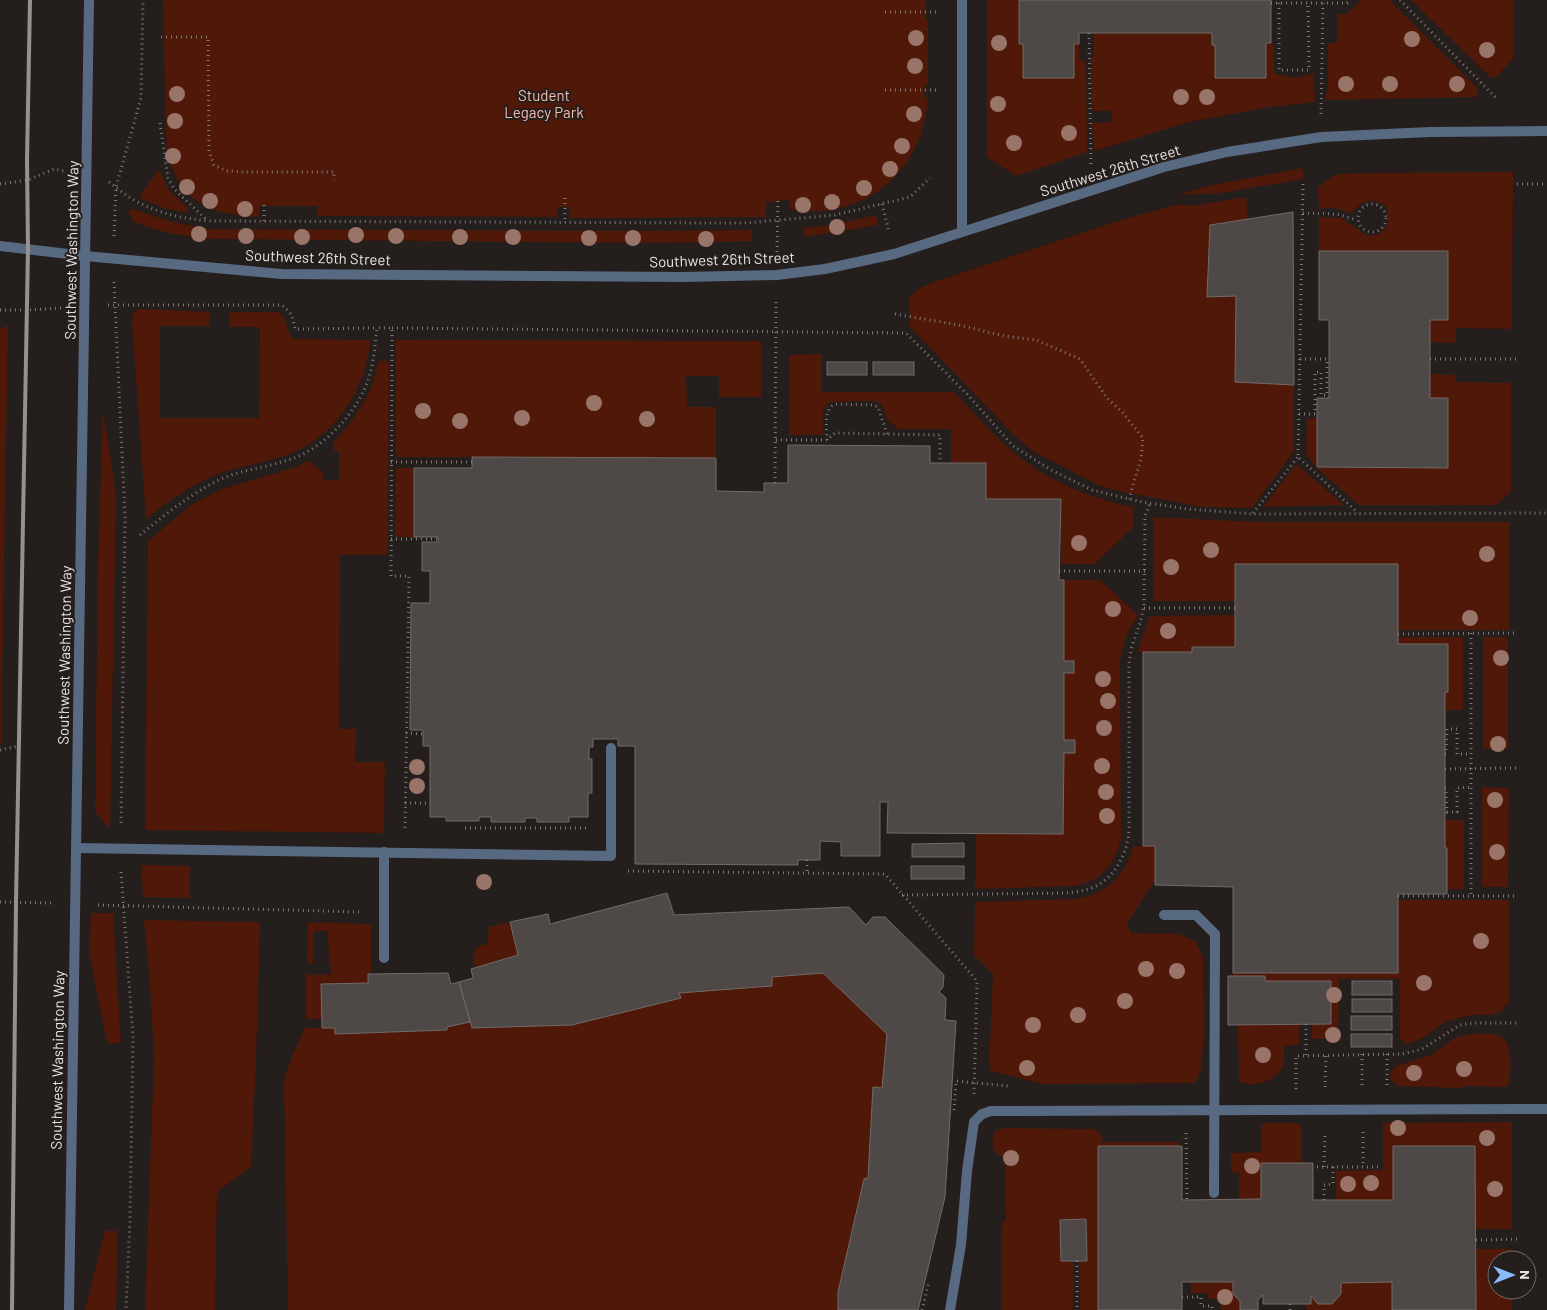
<svg xmlns="http://www.w3.org/2000/svg" width="1547" height="1310" font-family="Barlow,sans-serif">
  <rect width="100%" height="100%" fill="#241e1d"/>
  <g fill="#4f1808">
    <path d="M163 0H926V19L928 20V85H925L924 97 928 98C923 158 886 203 825 211 813 212 801 211 790 210L789 200 766 202V217L569 218V207H558L557 217 318 216 317 206H260L259 217C221 216 184 206 172 167 170 162 168 156 167 152 166 146 167 139 166 133Z"/>
    <path d="M987 0H1019L1023 44V78H1074V44H1079V60L1086 61 1087 152 1016 176 987 157Z"/>
    <path d="M1361 0H1389L1478 89V96L1475 97 1325 100 1328 85V43H1337V14H1347Z"/>
    <path d="M1411 0H1513V59L1495 78H1491Z"/>
    <path d="M1094 33H1212V44L1215 45V78H1265L1266 43H1274V73C1288 78 1299 79 1313 73L1315 102 1264 108 1189 122 1094 151 1092 123 1112 122 1111 111H1092L1091 57H1094Z"/>
    <path d="M1303 168V179L1221 193 1177 195 1208 186Z"/>
    <path d="M159 170 169 190 188 208 187 213 164 208 140 198 142 192Z"/>
    <path d="M1513 172 1512 329 1456 328V343L1430 342V320H1448V251H1319V217L1341 218 1368 236 1380 234 1388 224V213L1386 206C1379 201 1369 198 1361 204 1357 207 1355 210 1351 213L1335 208 1319 209 1318 187 1334 175 1358 173Z"/>
    <path d="M1246 197 1248 219 1210 225 1207 296H1236L1235 382 1294 385V451L1252 508 1203 507 1118 491 1098 485 1031 450 1015 436 910 327 909 298 918 289 934 282 1121 220 1176 205H1198Z"/>
    <path d="M131 208 168 221 209 229 627 231 752 230V241L661 243 214 239C185 237 158 232 131 221L133 217 128 214Z"/>
    <path d="M876 215 878 225 804 237 803 228 831 225Z"/>
    <path d="M139 309 209 312 210 326H160V418H259L260 327H229V312H278C288 316 285 331 294 339L370 340C367 389 334 438 287 455 267 462 245 465 224 472 195 482 170 500 146 519L132 322 133 313Z"/>
    <path d="M8 325 1 744H0V329Z"/>
    <path d="M396 340 761 341V397H719V376H686L687 407H716V458L396 457Z"/>
    <path d="M822 354V392H954C974 412 993 436 1016 454 1050 482 1090 498 1133 507V527L1095 564H1062L1061 562V499H986V463H951V429H899L889 422 881 404 874 401 830 402C820 409 823 423 823 435H789V355Z"/>
    <path d="M379 361H389L388 555H340L339 729H356L355 762H385L384 833 145 830 148 541 191 505 222 489 293 468 308 461 323 472V480H339V451L333 450V443C357 417 371 396 379 361Z"/>
    <path d="M1430 374 1455 375 1456 382 1511 383V492L1496 505H1359L1319 470 1306 455 1307 418H1317L1318 467 1448 468V399L1430 398Z"/>
    <path d="M103 408 116 496 110 829 95 812 98 563Z"/>
    <path d="M1296 464 1344 505 1263 507Z"/>
    <path d="M396 468H414V537H395Z"/>
    <path d="M1153 517 1255 522H1509V630H1398L1397 564H1235V601H1153Z"/>
    <path d="M1064 580H1100L1138 615 1126 636 1120 660 1121 839C1114 865 1102 881 1074 886L975 889 976 834H1063L1064 753 1075 740H1064V673H1074V662L1064 661Z"/>
    <path d="M1235 615V647H1193L1192 652H1137L1150 616Z"/>
    <path d="M1398 637H1463V710H1445V692L1448 691 1447 644H1398Z"/>
    <rect x="1483" y="637" width="25" height="112"/>
    <path d="M1482 787 1509 788 1508 887H1482Z"/>
    <path d="M1445 820H1464V889H1447V848H1445Z"/>
    <path d="M1133 846H1155V880L1127 923 1131 933 1178 934 1195 941 1203 957 1204 1037 1201 1069 1195 1083 1041 1084 989 1070 993 974 974 955 975 902 1077 899C1108 892 1125 877 1133 846Z"/>
    <path d="M141 865 190 866V898L143 897Z"/>
    <path d="M1398 900H1509V1001L1501 1012 1489 1015H1470L1447 1021 1425 1037 1407 1044 1400 1040V979H1339L1338 1039H1312V1024H1331L1330 981H1265L1264 976H1233V973H1397Z"/>
    <path d="M91 913H113L121 1043H107L89 952Z"/>
    <path d="M144 920 260 922 256 1060 251 1167 217 1192 215 1310H145L154 1057 150 984Z"/>
    <path d="M308 922 371 924V974L368 983 321 984 322 1019H306V975L331 974V964H329L328 931H314L313 963 307 964Z"/>
    <path d="M510 922 518 955 475 967 473 958 476 947 487 944 489 927Z"/>
    <path d="M823 973 887 1034 882 1088 873 1087 868 1178 864 1179 838 1292V1310H288L284 1081 292 1056 305 1028H335L336 1034 446 1030 447 1027 470 1022 472 1028 572 1025 680 998 679 993 772 986V977Z"/>
    <path d="M1299 1024V1045L1284 1046C1284 1052 1285 1060 1283 1066 1278 1081 1252 1089 1239 1081L1238 1025Z"/>
    <path d="M1473 1034C1479 1034 1486 1033 1493 1034 1515 1037 1510 1066 1510 1082L1508 1086 1505 1087 1467 1086 1459 1088 1398 1086 1390 1079 1391 1072 1396 1066 1433 1054 1453 1039 1461 1036Z"/>
    <path d="M1512 1122V1229H1476L1475 1146 1393 1147V1200H1336V1171L1383 1170V1123Z"/>
    <path d="M1265 1123H1298L1302 1127V1163H1261V1199H1239V1173L1231 1172V1153L1261 1152V1127Z"/>
    <path d="M1004 1128 1094 1129 1102 1135V1142H1179V1146L1098 1147V1310H1080L1079 1261H1087L1086 1219 1060 1220 1061 1261H1074L1073 1310H1001L1002 1222 1006 1221 1005 1157C991 1155 990 1143 995 1131Z"/>
    <path d="M105 1231H118L116 1310H85Z"/>
    <path d="M1476 1249H1512V1260H1497V1290H1512V1310H1476Z"/>
    <path d="M1233 1282 1240 1301V1310H1221V1299H1208V1293H1191V1283Z"/>
    <path d="M1392 1282V1310H1306V1304L1311 1303V1296L1341 1283Z"/>
  </g>
  <g fill="#4e4846" stroke="#736b69">
    <path d="M1019 0H1271V43H1266V78H1215V45H1212V33H1079V44H1074V78H1023V44H1019Z"/>
    <path d="M1293 212 1294 385 1235 382 1236 296 1207 297 1210 225Z"/>
    <path d="M1319 251H1448V320H1430V398H1448V468L1317 467V398H1329V320H1319Z"/>
    <rect x="827" y="362" width="40" height="13"/>
    <rect x="873" y="362" width="41" height="13"/>
    <path d="M788 445 930 446V463H986V499H1061L1059 580H1064V661H1074V673H1064V740H1075V753H1064L1063 834 887 833 888 802H880V856H841V842L820 841V860H798V865L635 864V746H618V739H593V747H589V759H592V793H588V817H569V822H537V818H525V822H491V817H479V821H446V817H430V746H423V730H410L411 603H430V571H422V542H438V537H414V468H472V457L716 458V491L764 492V483H788Z"/>
    <path d="M1235 564H1398V644H1448V692H1445V848H1447V894H1398V973H1233V887L1155 885V846H1143V652H1192V647H1235Z"/>
    <path d="M964 843V857H912V844Z"/>
    <rect x="911" y="866" width="53" height="13"/>
    <path d="M667 893 674 915 849 907 866 925 873 917H885L944 975 943 987 939 992 946 998 945 1020 956 1021 945 1197 918 1310H838V1292L864 1179 868 1178 873 1087 882 1088 887 1034 823 973 772 977V986L679 993 681 998 572 1025 472 1028 459 982 473 978 471 969 518 955 510 922 548 914 550 924Z"/>
    <path d="M448 973 451 984 459 982 470 1022 447 1027V1030L335 1034V1028H322L321 984 368 983V974Z"/>
    <path d="M1228 976H1265V981H1331V1024L1228 1025Z"/>
    <rect x="1352" y="981" width="40" height="14"/>
    <rect x="1352" y="999" width="40" height="13"/>
    <rect x="1351" y="1016" width="41" height="14"/>
    <rect x="1351" y="1034" width="41" height="13"/>
    <path d="M1098 1146H1182V1200L1261 1199V1163H1313V1200H1393V1146H1475L1476 1310H1392V1282L1341 1283V1294L1332 1304H1318L1311 1296V1304H1263V1295L1258 1300V1310H1240V1301L1233 1294V1282H1182V1310H1098Z"/>
    <path d="M1086 1219 1087 1261H1061L1060 1220Z"/>
  </g>
  <g fill="none" stroke-linecap="round" stroke-linejoin="round">
    <g stroke="#7f7a79" stroke-width="3" stroke-dasharray="1 4" stroke-linecap="butt">
      <path d="M1400 0 1498 100"/>
      <path d="M1271 3H1323V0"/>
      <path d="M1279 3V70H1309L1308 3"/>
      <path d="M885 12H939"/>
      <path d="M1089 33 1091 167"/>
      <path d="M161 37H208L209 151 214 165 227 171 243 172H334V180"/>
      <path d="M885 90H939"/>
      <path d="M1321 114 1323 3H1347L1351 0"/>
      <path d="M160 123 168 178 174 189 208 221"/>
      <path d="M109 182C117 188 125 195 134 200 160 214 180 218 209 221L719 223H746L835 215 910 197 930 178"/>
      <path d="M0 184 28 180 54 169 64 171"/>
      <path d="M1303 184 1298 457 1358 513"/>
      <path d="M1517 184H1547"/>
      <path d="M565 198V223"/>
      <circle cx="1372" cy="218" r="14"/>
      <path d="M882 204 889 232"/>
      <path d="M264 205V222"/>
      <path d="M1303 213 1337 214 1357 220"/>
      <path d="M114 236 116 187 141 98 143 0"/>
      <path d="M777 252 778 198"/>
      <path d="M114 282 125 517 121 825"/>
      <path d="M108 305H281C292 311 293 319 295 329L377 328"/>
      <path d="M0 310H26L62 308"/>
      <path d="M895 314 959 325 1004 336 1036 340 1080 359 1107 398 1123 413 1143 438 1141 459 1129 499"/>
      <path d="M392 328 906 333 967 394 1013 446 1051 470 1092 490 1142 502 1188 509 1253 514 1547 513"/>
      <path d="M1300 359H1329"/>
      <path d="M1430 359H1517"/>
      <path d="M1299 414H1315V372H1321V395H1327V359"/>
      <path d="M776 440H827L835 433 940 435V463"/>
      <path d="M827 440C827 429 823 409 835 404L873 405 878 407 887 434"/>
      <path d="M391 462H472"/>
      <path d="M775 483 776 298"/>
      <path d="M1253 513 1298 457"/>
      <path d="M140 535C166 514 190 494 221 479 244 469 270 467 294 458 325 447 360 409 369 377 374 361 375 345 377 328H392L391 576H409L405 830"/>
      <path d="M391 539H438"/>
      <path d="M1059 571H1145"/>
      <path d="M1144 608H1235"/>
      <path d="M1471 633V896"/>
      <path d="M1398 634 1517 633"/>
      <path d="M406 733 423 734"/>
      <path d="M0 750 19 746"/>
      <path d="M1445 754H1446L1447 729H1457V754H1471"/>
      <path d="M1445 769 1517 768"/>
      <path d="M1445 788H1446L1447 812H1457V788L1471 787"/>
      <path d="M405 803H430"/>
      <path d="M465 828H588"/>
      <path d="M807 860V873"/>
      <path d="M628 871 885 874 977 981 974 1094"/>
      <path d="M121 872 133 1037 130 1220 126 1310"/>
      <path d="M902 895 1066 893C1072 892 1079 892 1085 890 1112 884 1127 856 1129 831V663L1131 649 1140 623 1144 606 1145 516 1150 503"/>
      <path d="M1398 896H1517"/>
      <path d="M0 902 52 903"/>
      <path d="M98 905 362 912"/>
      <path d="M1362 1054V1086"/>
      <path d="M1387 1054V1086L1389 1088"/>
      <path d="M1306 1055V1024"/>
      <path d="M1325 1087 1326 1055"/>
      <path d="M1296 1089V1056L1402 1054 1422 1049 1460 1025 1473 1023H1517"/>
      <path d="M954 1110 956 1081 1008 1086"/>
      <path d="M1363 1132V1167"/>
      <path d="M1186 1133 1187 1200"/>
      <path d="M1317 1167H1379"/>
      <path d="M1324 1167 1325 1133"/>
      <path d="M1324 1200V1185L1333 1184V1167"/>
      <path d="M1476 1240 1519 1239"/>
      <path d="M1077 1261V1310"/>
      <path d="M1182 1297H1201V1306H1212V1310"/>
      <path d="M1290 1304V1310"/>
      <path d="M922 1310 929 1281"/>
    </g>
    <g stroke="#586a82" stroke-width="10">
      <path d="M962 0V231"/>
      <path d="M76 848 611 856V748"/>
      <path d="M384 852V958"/>
      <path d="M1164 915H1196L1215 934 1214 1193"/>
      <path d="M950 1310 961 1245 967 1171 974 1122 982 1114 991 1111 1547 1109"/>
    </g>
    <path stroke="#586a82" stroke-width="10" d="M85 256 282 274 682 277 777 275 825 269 894 254 1164 167 1227 152 1321 137 1430 132 1547 131"/>
    <g stroke="#586a82" stroke-width="10">
      <path d="M0 246 85 256"/>
      <path d="M69 1310 89 0"/>
    </g>
    <path stroke="#959190" stroke-width="4" d="M12 1310 16 902 28 249 27 160 30 0"/>
  </g>
  <g fill="#997469">
    <circle cx="916" cy="38" r="8"/>
    <circle cx="1412" cy="39" r="8"/>
    <circle cx="999" cy="43" r="8"/>
    <circle cx="1487" cy="50" r="8"/>
    <circle cx="915" cy="66" r="8"/>
    <circle cx="1346" cy="84" r="8"/>
    <circle cx="1390" cy="84" r="8"/>
    <circle cx="1457" cy="84" r="8"/>
    <circle cx="177" cy="94" r="8"/>
    <circle cx="1181" cy="97" r="8"/>
    <circle cx="1207" cy="97" r="8"/>
    <circle cx="998" cy="104" r="8"/>
    <circle cx="914" cy="114" r="8"/>
    <circle cx="175" cy="121" r="8"/>
    <circle cx="1069" cy="133" r="8"/>
    <circle cx="1014" cy="143" r="8"/>
    <circle cx="902" cy="146" r="8"/>
    <circle cx="173" cy="156" r="8"/>
    <circle cx="890" cy="169" r="8"/>
    <circle cx="187" cy="187" r="8"/>
    <circle cx="864" cy="188" r="8"/>
    <circle cx="210" cy="201" r="8"/>
    <circle cx="832" cy="202" r="8"/>
    <circle cx="803" cy="205" r="8"/>
    <circle cx="245" cy="209" r="8"/>
    <circle cx="837" cy="227" r="8"/>
    <circle cx="199" cy="234" r="8"/>
    <circle cx="356" cy="235" r="8"/>
    <circle cx="246" cy="236" r="8"/>
    <circle cx="396" cy="236" r="8"/>
    <circle cx="302" cy="237" r="8"/>
    <circle cx="460" cy="237" r="8"/>
    <circle cx="513" cy="237" r="8"/>
    <circle cx="589" cy="238" r="8"/>
    <circle cx="633" cy="238" r="8"/>
    <circle cx="706" cy="239" r="8"/>
    <circle cx="594" cy="403" r="8"/>
    <circle cx="423" cy="411" r="8"/>
    <circle cx="522" cy="418" r="8"/>
    <circle cx="647" cy="419" r="8"/>
    <circle cx="460" cy="421" r="8"/>
    <circle cx="1079" cy="543" r="8"/>
    <circle cx="1211" cy="550" r="8"/>
    <circle cx="1487" cy="554" r="8"/>
    <circle cx="1171" cy="567" r="8"/>
    <circle cx="1113" cy="609" r="8"/>
    <circle cx="1470" cy="618" r="8"/>
    <circle cx="1168" cy="631" r="8"/>
    <circle cx="1501" cy="658" r="8"/>
    <circle cx="1103" cy="679" r="8"/>
    <circle cx="1108" cy="701" r="8"/>
    <circle cx="1104" cy="728" r="8"/>
    <circle cx="1498" cy="744" r="8"/>
    <circle cx="1102" cy="766" r="8"/>
    <circle cx="417" cy="767" r="8"/>
    <circle cx="417" cy="786" r="8"/>
    <circle cx="1106" cy="792" r="8"/>
    <circle cx="1495" cy="800" r="8"/>
    <circle cx="1107" cy="816" r="8"/>
    <circle cx="1497" cy="852" r="8"/>
    <circle cx="484" cy="882" r="8"/>
    <circle cx="1481" cy="941" r="8"/>
    <circle cx="1146" cy="969" r="8"/>
    <circle cx="1177" cy="971" r="8"/>
    <circle cx="1424" cy="983" r="8"/>
    <circle cx="1334" cy="995" r="8"/>
    <circle cx="1125" cy="1001" r="8"/>
    <circle cx="1078" cy="1015" r="8"/>
    <circle cx="1033" cy="1025" r="8"/>
    <circle cx="1333" cy="1035" r="8"/>
    <circle cx="1263" cy="1055" r="8"/>
    <circle cx="1027" cy="1068" r="8"/>
    <circle cx="1464" cy="1069" r="8"/>
    <circle cx="1414" cy="1073" r="8"/>
    <circle cx="1398" cy="1128" r="8"/>
    <circle cx="1487" cy="1138" r="8"/>
    <circle cx="1011" cy="1158" r="8"/>
    <circle cx="1252" cy="1166" r="8"/>
    <circle cx="1371" cy="1183" r="8"/>
    <circle cx="1348" cy="1184" r="8"/>
    <circle cx="1495" cy="1189" r="8"/>
    <circle cx="1225" cy="1297" r="8"/>
  </g>
  <g text-anchor="middle" dominant-baseline="central" stroke-width="4" stroke-linejoin="round" paint-order="stroke">
    <g font-size="15" fill="#f8baa8" stroke="#241e1d">
      <text x="544" y="95">Student<tspan x="544" dy="17">Legacy Park</tspan></text>
    </g>
    <g font-size="15" fill="#e8e4e3" stroke="#241e1d">
      <text transform="translate(1110 170) rotate(-17)">Southwest 26th Street</text>
      <text transform="translate(71 250) rotate(-89)">Southwest Washington Way</text>
      <text transform="translate(318 257) rotate(2)">Southwest 26th Street</text>
      <text transform="translate(722 259) rotate(-2)">Southwest 26th Street</text>
      <text transform="translate(64 655) rotate(-89)">Southwest Washington Way</text>
      <text transform="translate(57 1060) rotate(-89)">Southwest Washington Way</text>
    </g>
  </g>
  <g transform="translate(1512 1275) rotate(90)"><circle r="24" fill="#241e1d" stroke="#726d6c"/>
  <path d="M0-4L9 19L0 12L-9 19Z" fill="#89bafc"/>
  <text y="-8" font-size="14" font-weight="bold" text-anchor="middle" fill="#e8e4e3">N</text>
  </g>
</svg>
